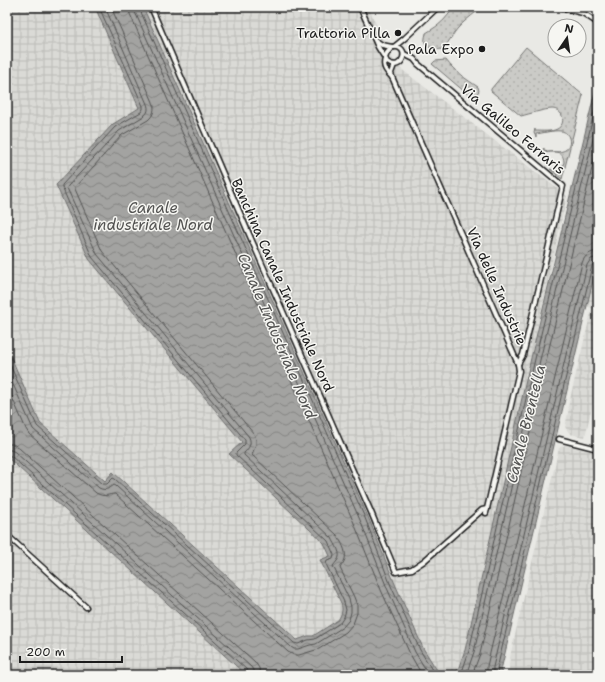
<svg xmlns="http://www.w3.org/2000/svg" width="605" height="682" font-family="'Shantell Sans',sans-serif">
  <defs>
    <pattern id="industrial-grid" width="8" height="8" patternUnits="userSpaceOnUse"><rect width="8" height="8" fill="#dadad6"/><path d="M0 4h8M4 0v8" fill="none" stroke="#babab7"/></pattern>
    <pattern id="grass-dots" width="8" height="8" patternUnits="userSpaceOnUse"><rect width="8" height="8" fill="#cbcbc7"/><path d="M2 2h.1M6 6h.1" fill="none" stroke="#aeaeaa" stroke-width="1.8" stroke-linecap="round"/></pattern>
    <pattern id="water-waves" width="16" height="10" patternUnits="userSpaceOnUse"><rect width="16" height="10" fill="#a3a3a1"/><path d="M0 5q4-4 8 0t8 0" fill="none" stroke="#848482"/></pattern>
  </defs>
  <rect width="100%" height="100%" fill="#e9e9e5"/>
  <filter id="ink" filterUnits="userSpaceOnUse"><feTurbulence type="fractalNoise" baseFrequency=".025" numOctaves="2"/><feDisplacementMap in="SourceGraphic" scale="8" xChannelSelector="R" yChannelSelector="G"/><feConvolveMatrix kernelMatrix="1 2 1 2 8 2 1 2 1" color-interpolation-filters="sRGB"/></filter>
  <g filter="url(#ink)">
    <g fill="url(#industrial-grid)">
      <path d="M7 7H95L140 108 113 124 56 185 89 259 242 442 230 455 324 543 331 556 320 560 340 603 343 609 341 616 338 620 313 636H308L297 640 114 472 105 481 40 423 7 348Z"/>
      <path d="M143 7H368L396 65 567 196 465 650 456 675H440L423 648 395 584 368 517Z"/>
      <path d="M595 270H598V377L596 384H597L585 437 570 434 565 427 569 408 568 407 592 308 587 306Z"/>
      <path d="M565 445 598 453V675H509V664L511 652 559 448Z"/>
      <path d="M7 457 246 675H7Z"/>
    </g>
    <g fill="url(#grass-dots)" stroke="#747472">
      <path d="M454 7H475L476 12C470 17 463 22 458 28 454 32 446 47 443 48 439 51 432 49 428 47 423 43 425 38 426 33 441 24 444 21 454 7Z"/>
      <path d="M526 47 583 95 562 179 550 169C556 172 563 169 564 162 563 149 553 152 543 153V156L541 152 544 148V150C549 151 557 153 563 151 573 148 571 132 561 131 553 130 543 133 536 134V137L534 133 535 129V131C542 131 552 132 557 129 567 124 563 109 552 109 545 109 529 114 521 116L491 91V89Z"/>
      <path d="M446 60C455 72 466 79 478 87L479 91 475 96 472 98 432 64 435 61Z"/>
    </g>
    <g fill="url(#water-waves)" stroke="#6d6d6c">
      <path d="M95 7H143L368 517 395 584 423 648 440 675H246L7 457V348L40 423 105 481 113 472 297 640 308 636H313L338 620C342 614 343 610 341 603L320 560 330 556 324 543 229 454 242 442 89 259 56 185 113 124 139 108Z"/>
      <path d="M598 79V259L501 670 502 675H456L465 650 531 358Z"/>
    </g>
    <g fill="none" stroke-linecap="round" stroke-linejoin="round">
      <g stroke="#525251" stroke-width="1">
        <path d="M128 7 130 14 354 523 381 590 410 654 422 675"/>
        <path d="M134 7 135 12 360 520 387 588 415 652 429 675"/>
        <path d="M139 7 140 10 365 518 391 586 420 650 435 675"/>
        <path d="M7 358 37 426 102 484H107L113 478 115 479 294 643 298 644 308 640 315 639 340 623 344 617 346 610 344 602 326 564 327 561 333 559 334 555 328 541 236 455V453L245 444V440L92 257 62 187V185L115 127 141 112 143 109V106L99 7"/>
        <path d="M7 371 33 429 99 488C105 491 109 489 114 485L116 486 291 647 294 649H298L310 645 316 644 343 627 349 620 351 612V607L349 599 333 566C334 564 336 563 337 561 343 554 335 545 332 538L244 455V453C249 448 252 444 249 437L97 254 67 188 68 186 119 131 144 116C148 113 149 109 147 104L105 7"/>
        <path d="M7 386 26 429 29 434 96 493C105 498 108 494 115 494L288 652 294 655H299L319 649 346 632 353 624 357 613V605L354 597 340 568C342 565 344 562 345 559 347 551 341 542 337 535L252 455C254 447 259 444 254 434L102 251 75 189V187L122 135 148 120C154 115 155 109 153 102L111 7"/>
        <path d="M7 444H13L19 448 255 662 259 668 260 675"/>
        <path d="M7 450H11L15 452 251 667 253 670 254 675"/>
        <path d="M7 455 11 456 247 670 249 675"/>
        <path d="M461 675 469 651 535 359 598 96"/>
        <path d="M466 675 474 652 540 360 598 118"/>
        <path d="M472 675 480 654 546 361 598 143"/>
        <path d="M487 675V666L582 263C585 255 590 252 598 251"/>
        <path d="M493 675V667L587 265 591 259 598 257"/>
        <path d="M498 675 497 669 592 266 594 263 598 262"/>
      </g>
      <defs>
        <g id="minor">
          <path d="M151 7 252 241 371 512 396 572 412 569 424 561 482 510 487 509"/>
          <path d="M360 7 378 47 385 58"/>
          <path d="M562 7 566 9 583 13 598 23"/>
          <path d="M376 41 382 45 392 47"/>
          <path d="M392 47C412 44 403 74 387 62L385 58 387 53Z"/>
          <path d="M394 47 405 38 438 7"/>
          <path d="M404 54 414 59 418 64 563 186 523 355 518 364"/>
          <path d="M385 59C382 67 387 72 392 77"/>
          <path d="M394 65 391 73 392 77 518 364 519 371 486 513"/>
          <path d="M559 439 598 449"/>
          <path d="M7 535 86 607"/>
        </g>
        <path id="trunk" d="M585 7 598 15"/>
      </defs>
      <use href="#minor" stroke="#1c1c1c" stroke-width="7"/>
      <use href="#trunk" stroke="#1c1c1c" stroke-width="10"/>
      <use href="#minor" stroke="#f6f6f2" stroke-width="4"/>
      <use href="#trunk" stroke="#f6f6f2" stroke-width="7"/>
    </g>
  </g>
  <g fill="#1c1c1c" stroke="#f6f6f2" stroke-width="1.5">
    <circle cx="398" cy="33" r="4"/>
    <circle cx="482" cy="49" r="4"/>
  </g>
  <g text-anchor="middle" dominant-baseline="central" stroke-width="3" stroke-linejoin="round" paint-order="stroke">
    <g font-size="14" fill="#1c1c1c" stroke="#f6f6f2" text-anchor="end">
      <text x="390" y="33">Trattoria Pilla</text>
      <text x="474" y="49">Pala Expo</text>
    </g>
    <g font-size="14" fill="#1c1c1c" stroke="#f6f6f2">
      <text transform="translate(513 129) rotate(40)">Via Galileo Ferraris</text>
      <text transform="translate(283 285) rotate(66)">Banchina Canale Industriale Nord</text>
      <text transform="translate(497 286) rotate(66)">Via delle Industrie</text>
    </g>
    <g font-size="15" font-style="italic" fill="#525251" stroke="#f6f6f2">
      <text x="153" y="208">Canale<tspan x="153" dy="17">industriale Nord</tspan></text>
      <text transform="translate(277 336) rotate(67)">Canale Industriale Nord</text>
      <text transform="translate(526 424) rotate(-76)">Canale Brentella</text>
    </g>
  </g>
  <rect width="605" height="682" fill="none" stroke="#f6f6f2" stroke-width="24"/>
  <rect x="12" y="12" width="581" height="658" fill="none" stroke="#1c1c1c" stroke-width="1.5" filter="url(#ink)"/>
  <g transform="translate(567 38) rotate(13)"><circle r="19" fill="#f6f6f2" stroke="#9f9f9c"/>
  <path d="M0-3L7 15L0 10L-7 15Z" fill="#1c1c1c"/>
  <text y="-6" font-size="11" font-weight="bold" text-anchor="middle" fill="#1c1c1c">N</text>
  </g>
  <path d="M20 656v6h102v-6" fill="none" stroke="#1c1c1c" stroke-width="2"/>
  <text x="26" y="656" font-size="12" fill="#1c1c1c" stroke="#f6f6f2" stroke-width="3" paint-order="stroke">200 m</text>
</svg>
